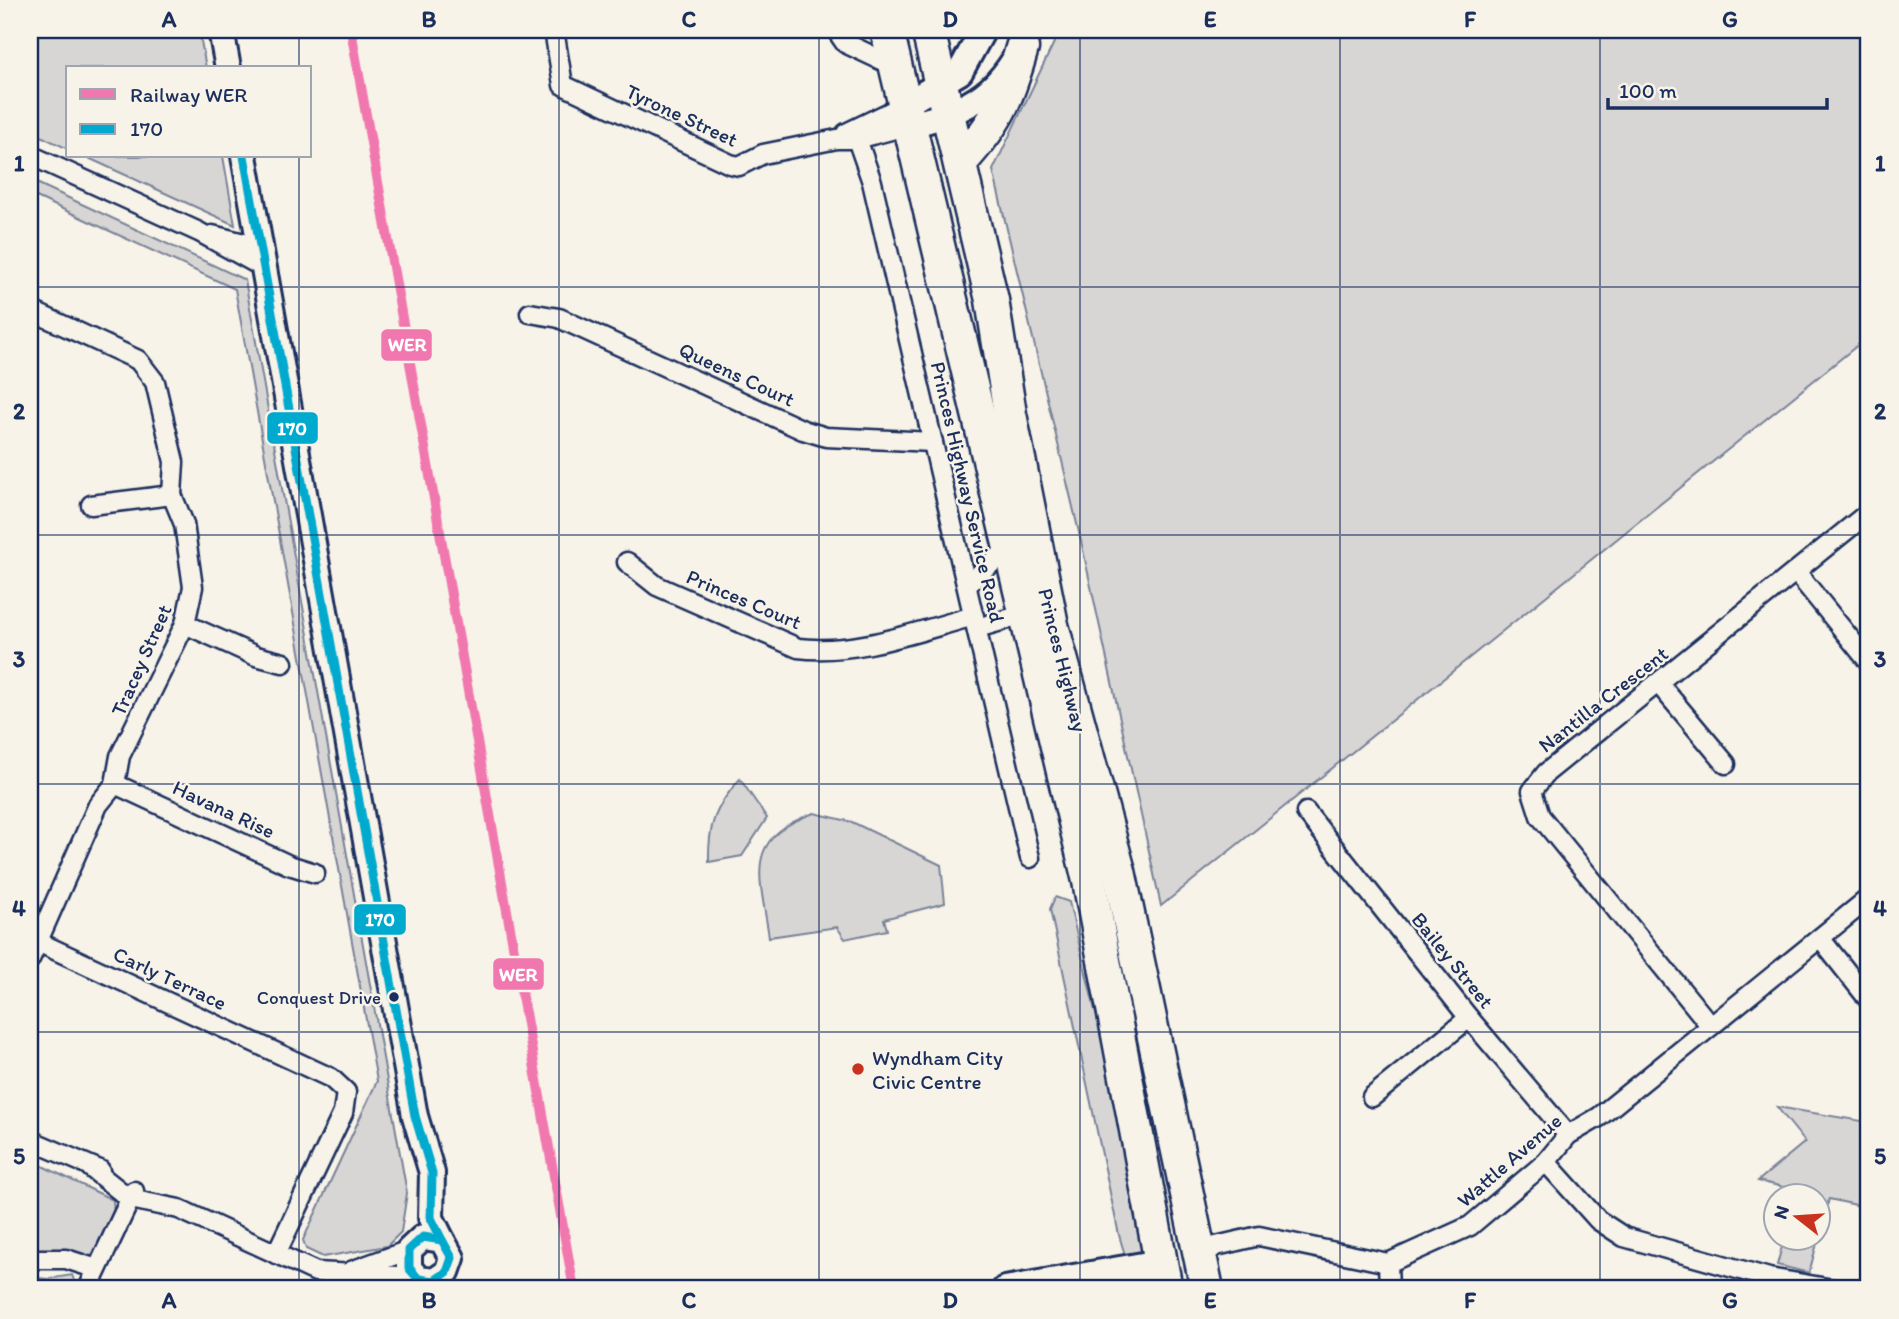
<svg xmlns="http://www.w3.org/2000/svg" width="1899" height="1319" font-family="Itim,sans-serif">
  <rect width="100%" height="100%" fill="#f7f3e8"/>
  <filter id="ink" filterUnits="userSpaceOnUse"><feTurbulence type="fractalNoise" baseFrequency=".0143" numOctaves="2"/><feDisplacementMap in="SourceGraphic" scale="14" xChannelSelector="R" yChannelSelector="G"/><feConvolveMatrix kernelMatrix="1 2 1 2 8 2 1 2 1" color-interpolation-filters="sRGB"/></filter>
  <g filter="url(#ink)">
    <g fill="#d7d6d4" stroke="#798299" stroke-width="2">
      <path d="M30 30H199L206 68H68V149L30 131Z"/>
      <path d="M1060 30H1869V336L1161 906 1081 541 993 170Z"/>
      <path d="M84 156H223L235 225Z"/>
      <path d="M30 180 245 280 407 1193 401 1232 387 1246 323 1257 306 1249 303 1240 377 1081 235 289 30 194Z"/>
      <path d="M740 779 767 818 742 856 709 862C708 825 715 807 740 779Z"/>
      <path d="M814 813 852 822 941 865 945 903 884 919 887 930 845 939 837 927 769 937C760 875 742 839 814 813Z"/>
      <path d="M1055 897 1069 902 1162 1289H1135L1119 1235 1050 909Z"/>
      <path d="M1777 1107 1868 1122 1869 1222 1856 1205 1829 1199 1809 1273 1777 1265 1784 1239 1818 1238V1196H1795L1796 1190 1758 1181 1805 1142Z"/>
      <path d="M30 1160 113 1200 114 1215 94 1257 30 1253Z"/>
      <path d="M72 1275 75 1283 73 1289H30V1277L48 1279Z"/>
    </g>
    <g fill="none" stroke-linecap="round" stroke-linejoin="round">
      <defs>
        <g id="street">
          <path d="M554 30 563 85 730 164 739 166 763 154 837 139H857L910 125"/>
          <path d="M836 30 845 43 896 67"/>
          <path d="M846 133 904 105"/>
          <path d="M857 139 872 182 1030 858"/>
          <path d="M30 155 199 232 264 268"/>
          <path d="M212 235 260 247"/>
          <path d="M30 310 138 360 155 382 174 462 172 495 184 524 193 587 185 624 120 756 115 784 98 805 30 959"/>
          <path d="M530 313 559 318 803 430 826 437 933 442"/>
          <path d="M91 505 172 495"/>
          <path d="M627 562 657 586 798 648C857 655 918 631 974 616"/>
          <path d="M1797 573 1869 662"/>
          <path d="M967 585 1010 547"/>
          <path d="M185 624 256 656 283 663"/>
          <path d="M977 628 1026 614"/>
          <path d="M1659 684 1726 764"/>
          <path d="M115 784 289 865 315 873"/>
          <path d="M1306 812 1469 1018 1568 1135"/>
          <path d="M1820 938 1869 1000"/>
          <path d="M38 942 331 1078 346 1092 343 1113 276 1254"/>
          <path d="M1710 1025 1540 816 1532 791 1546 773 1869 512"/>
          <path d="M1372 1097 1469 1018"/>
          <path d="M30 1140 100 1170"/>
          <path d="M1546 1162 1598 1220 1624 1237 1769 1278 1833 1289"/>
          <path d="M91 1168 130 1199 179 1209 316 1272 416 1277"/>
          <path d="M1199 1257 1216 1246 1259 1236 1388 1263 1470 1226 1546 1162 1568 1135 1599 1117 1869 898"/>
          <path d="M30 1259H66L97 1269"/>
          <path d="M1388 1263 1389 1289"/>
          <path d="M351 1271 409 1250"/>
          <path d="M88 1289 134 1191"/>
        </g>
        <g id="secondary">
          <path d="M221 30 228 68"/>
          <path d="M904 105 960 72 983 30"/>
          <path d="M910 125C973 110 1003 91 1030 30"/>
          <path d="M244 156 415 1116 432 1173 431 1218 442 1240"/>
          <path d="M419 1279 434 1281 447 1272 452 1258 442 1240 423 1237 409 1250V1268L427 1289"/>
          <path d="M1005 1289 1160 1262"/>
          <path d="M1128 1289 1164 1281"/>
        </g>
        <g id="highway">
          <path d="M887 30 1089 881 1166 1289"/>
          <path d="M928 30 992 300 1010 414 1052 625 1119 871 1207 1289"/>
          <path d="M961 162C998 121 1007 101 1022 48"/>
        </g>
      </defs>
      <use href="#street" stroke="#1b2f5e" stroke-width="23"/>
      <use href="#secondary" stroke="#1b2f5e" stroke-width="30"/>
      <use href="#highway" stroke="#1b2f5e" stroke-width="37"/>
      <use href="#street" stroke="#f7f3e8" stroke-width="18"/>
      <use href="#secondary" stroke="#f7f3e8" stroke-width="24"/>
      <use href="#highway" stroke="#f7f3e8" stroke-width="32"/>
      <defs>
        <g id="bus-1">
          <path d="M244 156 415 1116 432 1173 431 1218 442 1240"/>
          <path d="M419 1279 434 1281 447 1272 452 1258 442 1240 423 1237 409 1250V1268L427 1289"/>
        </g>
      </defs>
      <use href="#bus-1" stroke="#f7f3e8" stroke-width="14"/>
      <use href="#bus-1" stroke="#00a9ce" stroke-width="9"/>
      <defs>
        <path id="rail-1" d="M351 30 574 1289"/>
      </defs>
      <use href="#rail-1" stroke="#f7f3e8" stroke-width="16"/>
      <use href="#rail-1" stroke="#f178af" stroke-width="10"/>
    </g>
  </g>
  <path fill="none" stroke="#1b2f5e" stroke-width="2" stroke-opacity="0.55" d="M299 30V68M559 30V1289M819 30V1289M1080 30V1289M1340 30V1289M1600 30V1289M299 156V1289M30 287H1869M30 535H1869M30 784H1869M30 1032H1869"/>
  <circle fill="#1b2f5e" stroke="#f7f3e8" stroke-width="2.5" cx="394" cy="997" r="6"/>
  <circle fill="#c8321e" stroke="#f7f3e8" stroke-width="2.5" cx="858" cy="1069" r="7"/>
  <g text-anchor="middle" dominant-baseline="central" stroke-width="5" stroke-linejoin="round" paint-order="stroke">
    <g font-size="19" fill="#1b2f5e" stroke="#f7f3e8" text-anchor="end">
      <text x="381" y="997">Conquest Drive</text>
    </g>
    <g font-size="21" fill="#1b2f5e" stroke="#f7f3e8">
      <text transform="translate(682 115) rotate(25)">Tyrone Street</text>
      <text transform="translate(737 374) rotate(25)">Queens Court</text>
      <text transform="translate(968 492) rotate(77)">Princes Highway Service Road</text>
      <text transform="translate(744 599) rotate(23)">Princes Court</text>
      <text transform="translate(141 660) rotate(-66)">Tracey Street</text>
      <text transform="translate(1063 660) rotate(76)">Princes Highway</text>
      <text transform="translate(1603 699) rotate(-38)">Nantilla Crescent</text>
      <text transform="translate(224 809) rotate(25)">Havana Rise</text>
      <text transform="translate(1453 960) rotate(51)">Bailey Street</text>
      <text transform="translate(170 978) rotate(25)">Carly Terrace</text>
      <text transform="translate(1509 1160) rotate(-41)">Wattle Avenue</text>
    </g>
    <g font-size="21" fill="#1b2f5e" stroke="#f7f3e8" text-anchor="start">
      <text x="872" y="1057">Wyndham City<tspan x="872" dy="24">Civic Centre</tspan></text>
    </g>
  </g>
  <g stroke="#f7f3e8" stroke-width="2.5">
    <rect x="380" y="328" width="53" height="34" rx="7" fill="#f178af"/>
    <rect x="266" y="411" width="53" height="34" rx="7" fill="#00a9ce"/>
    <rect x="353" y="903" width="54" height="33" rx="7" fill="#00a9ce"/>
    <rect x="492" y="957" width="53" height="34" rx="7" fill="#f178af"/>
  </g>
  <g font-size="19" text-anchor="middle" font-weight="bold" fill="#fff">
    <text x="407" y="351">WER</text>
    <text x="292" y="435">170</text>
    <text x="380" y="926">170</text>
    <text x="518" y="981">WER</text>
  </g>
  <rect width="1899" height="1319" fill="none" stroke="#f7f3e8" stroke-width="77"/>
  <rect x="66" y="66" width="245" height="91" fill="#f7f3e8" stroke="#9fa5b1" stroke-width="2"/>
  <rect x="80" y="89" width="35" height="10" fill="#f178af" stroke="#9fa5b1" stroke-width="2"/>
  <text x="130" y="102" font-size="21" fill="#1b2f5e">Railway WER</text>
  <rect x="80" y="124" width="35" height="10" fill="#00a9ce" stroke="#9fa5b1" stroke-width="2"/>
  <text x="130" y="136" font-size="21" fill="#1b2f5e">170</text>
  <g transform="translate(1797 1217) rotate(287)"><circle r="33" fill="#f7f3e8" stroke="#9fa5b1" stroke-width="2"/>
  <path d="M0-5L12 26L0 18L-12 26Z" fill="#c8321e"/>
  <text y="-10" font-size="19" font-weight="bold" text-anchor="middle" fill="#1b2f5e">N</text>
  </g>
  <path d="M1608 98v10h219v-10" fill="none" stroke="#1b2f5e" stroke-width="3.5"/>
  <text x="1619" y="98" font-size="21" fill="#1b2f5e" stroke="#f7f3e8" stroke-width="5" paint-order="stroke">100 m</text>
  <rect x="38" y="38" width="1822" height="1242" fill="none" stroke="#1b2f5e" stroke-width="2.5"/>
  <g font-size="23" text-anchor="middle" font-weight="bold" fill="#1b2f5e">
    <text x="169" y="27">A</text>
    <text x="429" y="27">B</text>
    <text x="689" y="27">C</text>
    <text x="950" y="27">D</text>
    <text x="1210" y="27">E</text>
    <text x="1470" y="27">F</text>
    <text x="1730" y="27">G</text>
    <text x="19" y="171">1</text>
    <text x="1880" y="171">1</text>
    <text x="19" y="419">2</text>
    <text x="1880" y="419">2</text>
    <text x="19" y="667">3</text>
    <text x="1880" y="667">3</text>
    <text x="19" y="916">4</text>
    <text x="1880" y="916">4</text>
    <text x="19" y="1164">5</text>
    <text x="1880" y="1164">5</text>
    <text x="169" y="1308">A</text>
    <text x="429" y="1308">B</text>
    <text x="689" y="1308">C</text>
    <text x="950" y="1308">D</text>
    <text x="1210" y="1308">E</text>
    <text x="1470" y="1308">F</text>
    <text x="1730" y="1308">G</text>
  </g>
</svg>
